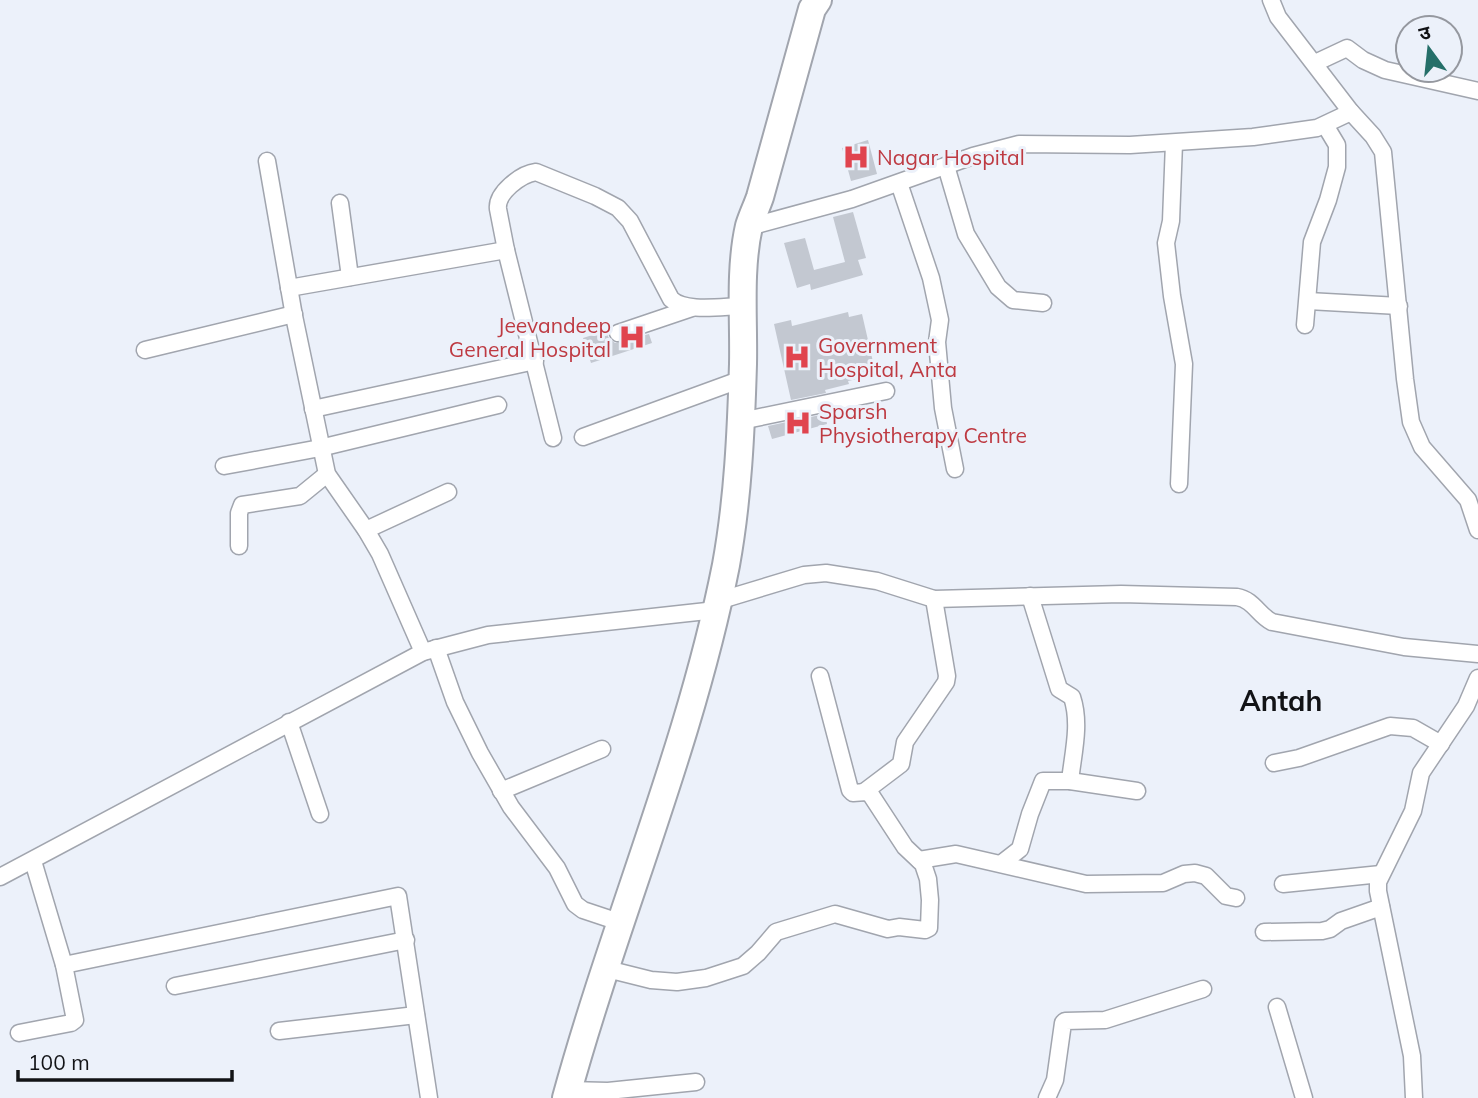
<svg xmlns="http://www.w3.org/2000/svg" width="1478" height="1098" font-family="Mulish,'Noto Sans Devanagari',sans-serif">
  <rect width="100%" height="100%" fill="#ecf1fa"/>
  <g fill="#c3c8d1">
    <path d="M868 140 877 174 851 181 842 148Z"/>
    <path d="M853 212 866 258 858 260 863 275 811 290 810 284 797 288 784 243 805 238 814 270 845 262 833 217Z"/>
    <path d="M848 312 849 317 862 314 876 375 848 381 849 384 825 390 826 393 791 400 774 324 791 320 792 326Z"/>
    <path d="M608 330V337L615 343 649 334 652 343 591 363 583 338Z"/>
    <path d="M825 414 827 424 772 439 768 426Z"/>
  </g>
  <g fill="none" stroke-linecap="round" stroke-linejoin="round">
    <defs>
      <g id="street">
        <path d="M1271 0 1278 17 1351 112 1373 136 1383 152 1405 379 1411 422 1422 447 1468 500 1478 530"/>
        <path d="M1315 63 1347 48 1363 60 1385 70 1478 91"/>
        <path d="M1174 143 1171 221 1166 243 1172 296 1184 364 1179 484"/>
        <path d="M267 161 294 316 327 474 366 530 380 554 423 652"/>
        <path d="M946 166 966 234 998 287 1013 300 1043 303"/>
        <path d="M899 183 931 278 940 320 937 342 943 408 955 469"/>
        <path d="M340 203 350 277"/>
        <path d="M749 227 852 199 973 156 1019 144 1130 145 1253 137 1317 128 1351 112"/>
        <path d="M289 288 506 250"/>
        <path d="M1308 301 1399 306"/>
        <path d="M1305 325 1312 242 1328 200 1337 167V145L1325 125"/>
        <path d="M618 333 692 308"/>
        <path d="M145 350 294 314"/>
        <path d="M313 409 535 361"/>
        <path d="M741 421 886 391"/>
        <path d="M583 437 742 379"/>
        <path d="M553 438 506 250 498 209C496 193 521 174 536 172L595 196 618 208 630 221 671 299C685 313 724 306 744 306"/>
        <path d="M224 466 320 448 498 405"/>
        <path d="M366 530 448 492"/>
        <path d="M239 546V513L242 505 300 496 327 474"/>
        <path d="M1030 596 1059 689 1072 697C1081 724 1073 753 1070 781"/>
        <path d="M718 601 804 575 826 573 877 581 934 599 1121 594 1237 597C1254 600 1258 615 1272 622L1404 647 1478 654"/>
        <path d="M436 648 455 702 480 753 511 807 557 868 575 904 583 910 622 923"/>
        <path d="M289 722 320 814"/>
        <path d="M1274 763 1299 758 1390 726 1413 728 1441 744"/>
        <path d="M501 791 602 749"/>
        <path d="M864 792 901 764 905 742 946 682 947 676 934 599"/>
        <path d="M919 860 956 854 1086 884 1163 883 1184 874 1195 873 1206 876 1226 896 1236 898"/>
        <path d="M1002 863 1020 849 1030 814 1043 781H1070L1137 791"/>
        <path d="M0 877 423 652 488 635 716 610"/>
        <path d="M1283 884 1381 874"/>
        <path d="M1264 932 1322 931 1330 929 1341 921 1381 907"/>
        <path d="M64 965 398 896 429 1098"/>
        <path d="M607 969 651 980 677 982 706 978 743 966 758 953 776 932 835 914 888 929 899 927 925 930 929 928 930 900 928 879 923 864 905 847 871 795 866 792 853 793 850 790 820 676"/>
        <path d="M175 986 406 940"/>
        <path d="M1277 1007 1304 1098"/>
        <path d="M279 1031 416 1015"/>
        <path d="M19 1033 71 1023 75 1020 64 965 33 861"/>
        <path d="M568 1090 608 1091 696 1082"/>
        <path d="M1047 1098 1055 1080 1063 1023 1065 1021 1105 1020 1203 989"/>
        <path d="M1414 1098 1412 1056 1378 891V882L1413 811 1421 773 1466 706 1478 678"/>
      </g>
      <path id="primary" d="M566 1098C615 919 690 747 726 565 738 499 741 431 743 364 744 320 739 270 749 226 752 216 757 206 760 197L812 9 818 0"/>
    </defs>
    <use href="#street" stroke="#a1a5ae" stroke-width="19"/>
    <use href="#primary" stroke="#a1a5ae" stroke-width="30"/>
    <use href="#street" stroke="#fff" stroke-width="16"/>
    <use href="#primary" stroke="#fff" stroke-width="26"/>
  </g>
  <defs>
    <symbol id="hospital-bare" viewBox="-9 -9 18 18"><path d="M-5-5h3v3.5h4V-5h3V5h-3V1.5h-4V5h-3Z" fill="#e0444e" stroke="#ecf1fa" stroke-width="2.5" paint-order="stroke"/></symbol>
  </defs>
  <g fill-rule="evenodd">
    <use href="#hospital-bare" x="837" y="138" width="38" height="38"/>
    <use href="#hospital-bare" x="613" y="318" width="38" height="38"/>
    <use href="#hospital-bare" x="778" y="338" width="38" height="38"/>
    <use href="#hospital-bare" x="779" y="404" width="38" height="38"/>
  </g>
  <g text-anchor="middle" dominant-baseline="central" stroke-width="6" stroke-linejoin="round" paint-order="stroke">
    <g font-size="21" fill="#be3a42" stroke="#ecf1fa" text-anchor="start">
      <text x="877" y="157">Nagar Hospital</text>
      <text x="611" y="325" text-anchor="end">Jeevandeep<tspan x="611" dy="24">General Hospital</tspan></text>
      <text x="818" y="345">Government<tspan x="818" dy="24">Hospital, Anta</tspan></text>
      <text x="819" y="411">Sparsh<tspan x="819" dy="24">Physiotherapy Centre</tspan></text>
    </g>
    <g font-size="28" font-weight="bold" fill="#121316" stroke="#ecf1fa">
      <text x="1281" y="700">Antah</text>
    </g>
  </g>
  <g transform="translate(1429 49) rotate(345)"><circle r="33" fill="#ecf1fa" stroke="#95989f" stroke-width="2"/>
  <path d="M0-5L12 26L0 18L-12 26Z" fill="#256f69"/>
  <text y="-10" font-size="19" font-weight="bold" text-anchor="middle" fill="#121316">उ</text>
  </g>
  <path d="M18 1070v10h214v-10" fill="none" stroke="#121316" stroke-width="3.5"/>
  <text x="28" y="1070" font-size="21" fill="#121316" stroke="#ecf1fa" stroke-width="5" paint-order="stroke">100 m</text>
</svg>
